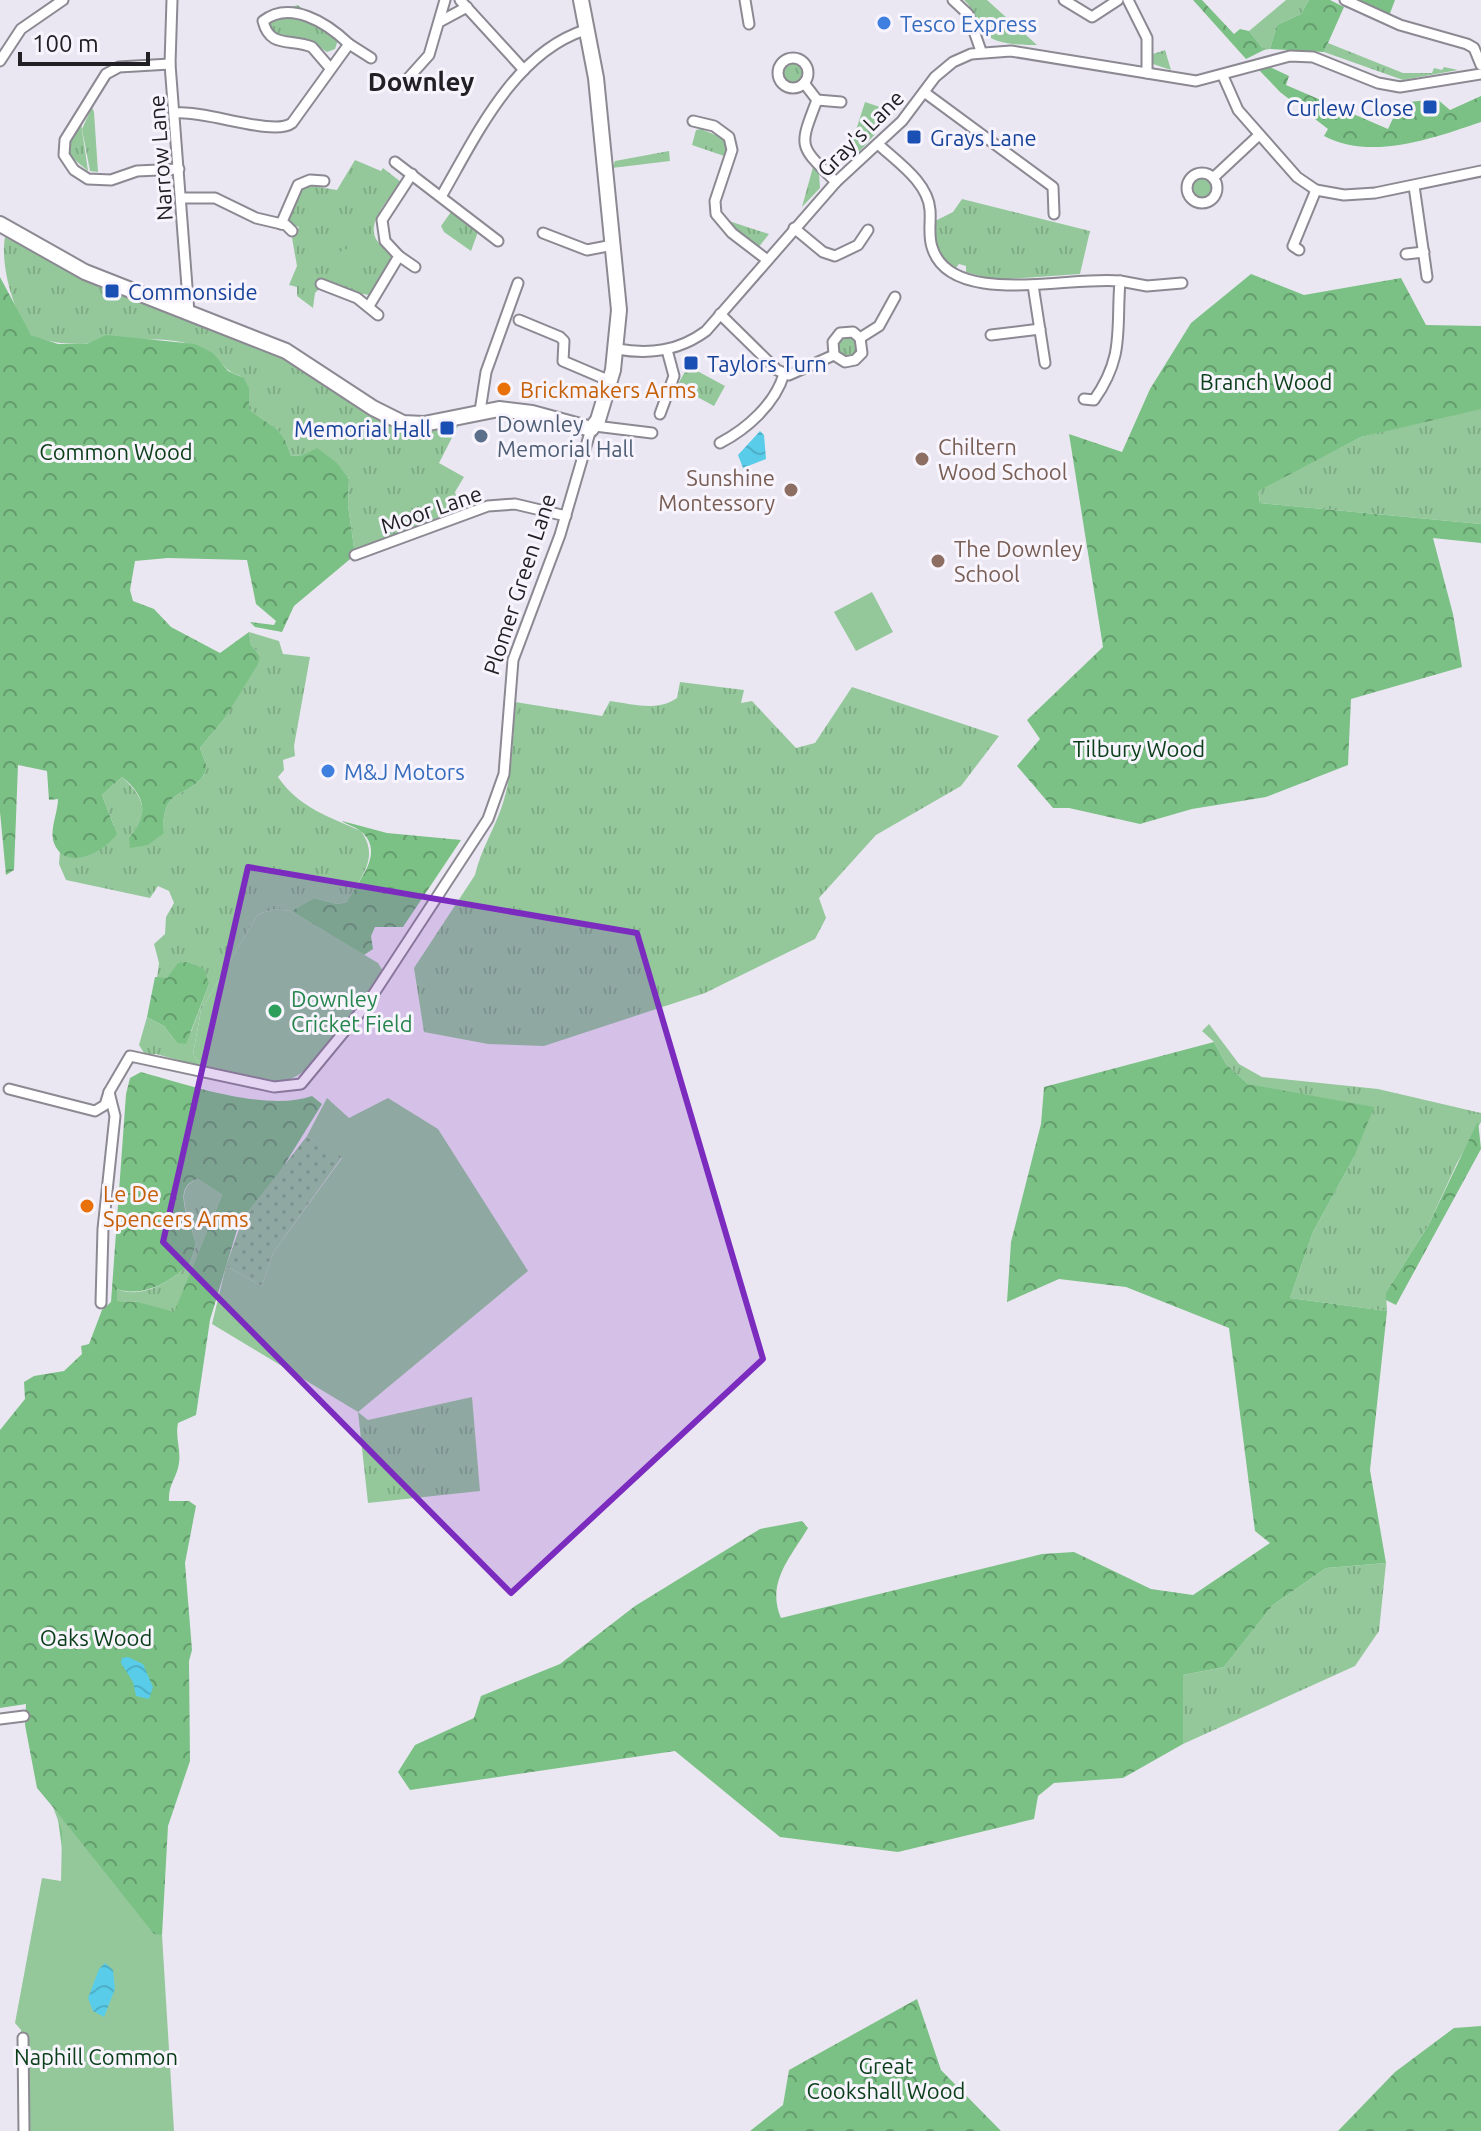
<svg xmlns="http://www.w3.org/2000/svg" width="1481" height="2131" font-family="Ubuntu,sans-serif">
  <defs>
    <pattern id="grass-tufts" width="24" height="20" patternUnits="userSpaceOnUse" patternTransform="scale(2)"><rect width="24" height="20" fill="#94c89b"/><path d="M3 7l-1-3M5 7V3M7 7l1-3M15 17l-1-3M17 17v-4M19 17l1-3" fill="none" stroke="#7fac85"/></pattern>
    <pattern id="forest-crowns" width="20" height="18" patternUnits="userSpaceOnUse" patternTransform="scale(2)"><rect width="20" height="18" fill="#7bc185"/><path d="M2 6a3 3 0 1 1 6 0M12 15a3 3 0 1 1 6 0" fill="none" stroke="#649c6d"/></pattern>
    <pattern id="garden-dots" width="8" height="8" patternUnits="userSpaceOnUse" patternTransform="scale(2)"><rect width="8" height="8" fill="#94c89b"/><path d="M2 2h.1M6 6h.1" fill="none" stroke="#7fac85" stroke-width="1.8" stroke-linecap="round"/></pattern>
    <pattern id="water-waves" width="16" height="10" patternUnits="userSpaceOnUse" patternTransform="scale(2)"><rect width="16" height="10" fill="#59cce9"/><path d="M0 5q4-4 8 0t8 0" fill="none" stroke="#4dafc8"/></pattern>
  </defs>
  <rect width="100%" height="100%" fill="#ebe7f2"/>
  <g fill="url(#grass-tufts)">
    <path d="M964 0H987L1037 45C1024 45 992 45 984 32 976 21 975 10 964 0Z"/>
    <path d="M1286 0H1309L1301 14 1277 25 1270 49 1264 50 1249 31Z"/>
    <path d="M298 5 335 35 338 40 335 49 327 52 307 39 272 35 267 18 270 13Z"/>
    <path d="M1328 43 1403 73H1432L1434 68 1442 70 1444 67 1458 70 1403 80 1324 52Z"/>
    <path d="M1165 50 1171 70 1153 64V54Z"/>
    <circle cx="793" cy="74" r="12"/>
    <path d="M865 102 895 112 858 153 850 149Z"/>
    <path d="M92 107 94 112 98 172 90 171 82 129Z"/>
    <path d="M81 123 88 171 69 155V139Z"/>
    <path d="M701 129 725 139 727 157 692 145 696 130Z"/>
    <path d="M669 151 670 161 612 168 615 161Z"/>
    <path d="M355 160 381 171 383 168 401 182C392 196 366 221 376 239 381 247 389 252 394 258L369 295 321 287 315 293 313 308 297 296V287L289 285 297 266 292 238 299 227 290 224 289 218 302 189 312 186 337 190Z"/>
    <path d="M813 167 819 173 820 188 802 207Z"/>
    <circle cx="1203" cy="188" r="10"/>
    <path d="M962 199 1090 231 1080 274 994 280 966 272V266L959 264 955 269C937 257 932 242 935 221L953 212Z"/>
    <path d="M453 209 478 232 471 251 444 232 441 226Z"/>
    <path d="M729 221 769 234 758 248 728 225Z"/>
    <path d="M5 237 98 285 276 353 381 418 459 424 439 463 464 477 455 492 459 508 355 555 348 505 349 478 303 455 291 456C282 424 271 428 249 409 247 397 252 383 240 376 234 373 229 372 225 367 175 311 92 363 31 335 13 312 0 264 5 237Z"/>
    <circle cx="847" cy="348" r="11"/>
    <path d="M688 366 725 386 714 406 677 386Z"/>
    <path d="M1473 408 1481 409V524L1260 503 1258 490 1361 437Z"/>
    <path d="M249 632 279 641 283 654 310 657 294 746 295 756 283 760 284 770 278 777C299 808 330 817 361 831 381 859 359 878 347 902L337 904 314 898 291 911 276 909 258 914 201 1010 193 1054 203 1069H189L188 1063 156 1054 146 1056 139 1045 147 1017 164 1026 177 1043 191 1032 209 984 157 978 159 963 154 944 165 934 166 917 174 903 169 891 158 886 150 898 66 880 59 864 60 851C80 861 96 854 113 839L114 826 102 795 122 777C144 797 151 813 129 837L164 833C160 781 196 801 207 767L200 748 225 718 260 656 251 645Z"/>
    <path d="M680 682 744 690 741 703 752 701 796 748 815 743 852 687 999 736 961 786 876 835 819 898 826 918 815 939 705 993 544 1046 488 1044 424 1032 414 968 475 875C481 849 495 828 503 803 513 770 513 737 515 702L602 716 610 701C633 704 657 712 677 698Z"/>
    <path d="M1209 1024 1239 1064 1262 1077 1378 1089 1481 1113V1122L1457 1163 1428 1226 1386 1292 1387 1311 1290 1298 1313 1232 1354 1157 1270 1090 1248 1084 1226 1064 1214 1042 1202 1031Z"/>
    <path d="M198 1179 222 1195 174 1313 139 1302 117 1301V1289C143 1300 170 1281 189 1265 192 1257 196 1249 195 1241 192 1222 170 1188 198 1179Z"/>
    <path d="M472 1397 480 1491 368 1503 358 1412 368 1420Z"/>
    <path d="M1386 1563 1379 1631 1355 1666 1183 1744V1675L1224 1667 1273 1605 1326 1568Z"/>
  </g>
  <g fill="url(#forest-crowns)" fill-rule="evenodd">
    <path d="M1193 0H1202L1234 34 1240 29 1249 31 1264 50 1246 59Z"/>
    <path d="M1309 0H1330L1344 7 1324 52 1270 49 1277 25 1301 14Z"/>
    <path d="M1354 0H1395L1389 16Z"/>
    <path d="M1270 67 1289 76 1286 85 1388 129 1400 103 1437 99 1450 110 1481 96V122C1434 138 1371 161 1324 136L1328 129 1280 92 1259 70Z"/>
    <path d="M1251 274 1304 295 1401 278 1426 325 1481 326V409L1361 437 1258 491 1260 503 1481 524V543L1433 538 1453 614 1462 667 1351 699 1348 765 1266 797 1192 809 1140 824 1069 808H1053L1017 766 1040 739 1027 720 1103 647 1069 434 1122 452 1150 389 1191 323Z"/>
    <path d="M0 277 31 335 58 344H87L106 335 195 344 213 353 228 371 244 378 249 388V409C271 428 282 424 291 456L303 455 317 448 336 462 349 479 348 505 355 555 294 606 282 632 255 627 250 622 274 625 276 621 256 604 247 560 168 558 135 561 130 590 133 601 154 609 171 627 220 653 249 632 251 645 260 656 258 664 225 718 200 748 207 767C196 801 160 781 164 833L148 845 130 848 129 837C150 814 145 795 122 777L102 795 117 834C106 851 65 873 54 843 49 831 58 812 58 799L49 800 47 771 18 765 14 870 6 875 0 812Z"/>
    <path d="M342 821 387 833 461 840 403 927H375L371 936 373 949 364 955 291 911 314 898 337 904 347 902C356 883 385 855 363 833 357 827 347 825 342 821Z"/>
    <path d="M187 962 204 969 209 984 186 1044 177 1043 164 1026 147 1017 155 977 167 978 178 963Z"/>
    <path d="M1214 1042 1226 1064 1248 1084 1374 1107 1354 1157 1313 1232 1290 1298 1387 1311 1370 1470 1386 1563 1326 1568 1273 1605 1224 1667 1183 1675V1744L1123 1778 1054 1783 1038 1796 1034 1819 898 1852 780 1837 675 1751 410 1790 398 1772 415 1745 474 1718 481 1696 560 1664 635 1606 760 1529 802 1521 808 1528C790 1558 766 1583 781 1618L1042 1554 1074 1552 1151 1589 1193 1595 1270 1543 1255 1531 1229 1328 1126 1287 1059 1279 1007 1302 1011 1242 1041 1124 1044 1087Z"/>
    <path d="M141 1072C188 1085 266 1112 312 1096L322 1104 280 1172 239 1223 210 1320 196 1415 178 1423C175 1437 181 1449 179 1463 177 1478 168 1484 169 1501H189L196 1506 185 1563 192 1650 189 1661 190 1761 168 1826 162 1935H154L62 1848 57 1812 37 1788 25 1725 26 1704 0 1708V1430L25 1399 24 1382 34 1376 64 1371 82 1354 81 1346 89 1344 102 1310 111 1302 126 1094 130 1078ZM198 1179 222 1195 174 1312 139 1302 117 1301V1289C144 1298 169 1282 189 1265 192 1257 196 1249 195 1241 192 1223 169 1187 198 1179Z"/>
    <path d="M1478 1121 1481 1149 1396 1305 1386 1300V1292L1428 1226Z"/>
    <path d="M917 1999 941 2070 1001 2131H750L783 2105 789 2070Z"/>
    <path d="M1481 2026V2131H1338L1395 2072 1454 2028Z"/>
  </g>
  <g fill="#94c89b">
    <path d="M363 242 364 248 354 263 331 269 328 265 334 254Z"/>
    <path d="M872 592 893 632 856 651 834 612Z"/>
    <path d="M276 909 291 911 378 963 383 971C367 997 317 1071 290 1079 263 1086 230 1074 203 1069L193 1054 201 1010 258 914Z"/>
    <path d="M327 1098 349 1118 388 1098 438 1129 528 1271 358 1412 212 1324 226 1266 262 1286 273 1253 342 1158 307 1136Z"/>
    <path d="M53 1807 154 1934 162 1935 174 2131H22L21 2030 15 2023 42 1878 61 1881 62 1831Z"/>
  </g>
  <path fill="url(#garden-dots)" d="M307 1136 342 1157 273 1253 262 1286 226 1266 243 1218Z"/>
  <g fill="url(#water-waves)">
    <path d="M760 431 764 435 766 459 743 468 738 455Z"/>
    <path d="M128 1657 143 1664 153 1687 149 1699 136 1696 133 1682 121 1663 122 1658Z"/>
    <path d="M105 1963 113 1970 115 1989 104 2017 93 2011 88 1998 99 1969Z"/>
  </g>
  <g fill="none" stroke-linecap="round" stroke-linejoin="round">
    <defs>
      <g id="street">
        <path d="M172 0 170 64 189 313"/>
        <path d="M460 0 524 70"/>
        <path d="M745 0 749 24"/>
        <path d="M953 0 968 14 981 51"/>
        <path d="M1064 0 1092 17 1118 0"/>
        <path d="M1128 0 1147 38V73"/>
        <path d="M1345 0 1400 25 1467 44 1474 48 1481 65"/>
        <path d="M441 21 467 7"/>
        <path d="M349 44 371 58"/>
        <circle cx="793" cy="73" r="15"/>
        <path d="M0 61 21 29 63 0"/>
        <path d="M170 64 119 67 106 74 65 140 64 155 74 170 88 179 111 180 137 171 179 169"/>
        <path d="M1223 76 1238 110 1297 177 1316 190 1344 195 1375 193 1481 171"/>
        <path d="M804 83 817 100C798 149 799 145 836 182"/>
        <path d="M403 84 429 55 445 0"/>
        <path d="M924 92 1053 187 1054 214"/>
        <path d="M817 100 841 102"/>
        <path d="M176 113C206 110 274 137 292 123L349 44C326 22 290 0 263 21 270 49 290 38 312 47L330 68"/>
        <path d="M693 121 714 126 729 137 732 150 715 201 716 214 732 233 766 259"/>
        <path d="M878 144C897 162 928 182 930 210 931 223 928 235 932 247 950 309 1073 275 1120 281 1116 330 1125 356 1094 400L1084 399"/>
        <path d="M395 162 498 241"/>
        <circle cx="1202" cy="188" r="15"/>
        <path d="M1213 178 1259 135"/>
        <path d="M1414 186 1427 277"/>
        <path d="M442 195C476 136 514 53 585 30"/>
        <path d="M182 198H215L256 218 286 225 292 231"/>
        <path d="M281 224 298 185 310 180 324 181"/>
        <path d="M794 228 823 252 835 256 858 245 868 230"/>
        <path d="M543 233 587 250 613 245"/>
        <path d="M1299 250 1293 246 1316 190"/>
        <path d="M1406 254 1424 252"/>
        <path d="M399 256 415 267"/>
        <path d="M1120 281 1147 286 1182 283"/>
        <path d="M321 284 357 298 378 315"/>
        <path d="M1033 285 1045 363"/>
        <path d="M369 306 399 256 385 241 382 220 412 174"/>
        <path d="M720 314 777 370 789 375 834 355 833 342 840 333 853 332 860 338 879 326 895 297"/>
        <path d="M519 320 560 337 564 341 563 361 610 381"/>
        <path d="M991 335 1040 329"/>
        <path d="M617 349C650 355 679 351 706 331L836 182 902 121 935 77 953 62 971 54 1011 51 1196 81 1290 56 1313 57 1378 83 1400 87 1481 74"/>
        <path d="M834 355 845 362 855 360 862 353 860 338"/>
        <path d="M480 411 486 372 518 283"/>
        <path d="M660 414 674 376 667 350"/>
        <path d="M595 426 652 433"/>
        <path d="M720 443C747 429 775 404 784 374"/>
        <path d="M355 555 488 506 515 504 566 516"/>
        <path d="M9 1089 95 1111 105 1105 109 1092"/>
        <path d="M101 1303 103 1229 115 1116 109 1092 130 1056 274 1087 301 1084 367 1004 488 819 504 774 513 660 560 535 591 429"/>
        <path d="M0 1719 24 1716"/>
        <path d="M23 2038 24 2131"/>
      </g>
      <path id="secondary" d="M0 224 85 272 286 351 373 408 403 423 424 424 499 409 532 413 591 429 598 420 613 370 619 310 596 78 581 0"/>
    </defs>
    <use href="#street" stroke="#8c8993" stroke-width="13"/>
    <use href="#secondary" stroke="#8c8993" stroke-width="18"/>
    <use href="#street" stroke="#fff" stroke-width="9"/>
    <use href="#secondary" stroke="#fff" stroke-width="14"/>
  </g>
  <path fill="#7b2cbf" fill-opacity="0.2" stroke="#7b2cbf" stroke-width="6" stroke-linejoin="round" d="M248 867 637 933 763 1359 511 1593 163 1242Z"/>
  <g fill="#3f7fe0" stroke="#f8f4fd" stroke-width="3">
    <circle cx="884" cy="23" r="8"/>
    <circle cx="328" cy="771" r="8"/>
  </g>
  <g fill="#1a4fb4" stroke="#f8f4fd" stroke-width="3">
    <rect x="1422" y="99" width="16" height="16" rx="4"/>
    <rect x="906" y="129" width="16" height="16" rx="4"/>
    <rect x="104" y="283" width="16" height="16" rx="4"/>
    <rect x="683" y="355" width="16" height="16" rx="4"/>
    <rect x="439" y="420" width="16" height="16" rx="4"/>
  </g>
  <g fill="#e8710a" stroke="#f8f4fd" stroke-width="3">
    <circle cx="504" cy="389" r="8"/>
    <circle cx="87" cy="1206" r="8"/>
  </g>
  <circle fill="#5c6f8a" stroke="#f8f4fd" stroke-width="3" cx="481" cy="436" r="8"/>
  <g fill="#8d6e63" stroke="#f8f4fd" stroke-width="3">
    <circle cx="922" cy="459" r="8"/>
    <circle cx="791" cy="490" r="8"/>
    <circle cx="938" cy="561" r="8"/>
  </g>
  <circle fill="#2e9e5b" stroke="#f8f4fd" stroke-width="3" cx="275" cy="1011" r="8"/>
  <g text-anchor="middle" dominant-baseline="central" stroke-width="6" stroke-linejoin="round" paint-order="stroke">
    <g font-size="22" fill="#366cbe" stroke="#f8f4fd" text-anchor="start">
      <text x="900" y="23">Tesco Express</text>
      <text x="344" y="771">M&amp;J Motors</text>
    </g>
    <g font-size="22" fill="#164399" stroke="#f8f4fd" text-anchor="start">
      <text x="1414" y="107" text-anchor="end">Curlew Close</text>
      <text x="930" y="137">Grays Lane</text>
      <text x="128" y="291">Commonside</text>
      <text x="707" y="363">Taylors Turn</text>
      <text x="431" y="428" text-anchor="end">Memorial Hall</text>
    </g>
    <g font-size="22" fill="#212024" stroke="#f8f4fd">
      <text transform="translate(860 133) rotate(-45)">Gray's Lane</text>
      <text transform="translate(160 158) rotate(-94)">Narrow Lane</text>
      <text transform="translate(431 509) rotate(-19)">Moor Lane</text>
      <text transform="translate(519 584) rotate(-72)">Plomer Green Lane</text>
    </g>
    <g font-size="22" fill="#093e18" stroke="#f8f4fd">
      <text x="1266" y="381">Branch Wood</text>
      <text x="116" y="451">Common Wood</text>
      <text x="1139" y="748">Tilbury Wood</text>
      <text x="96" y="1637">Oaks Wood</text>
      <text x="96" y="2056">Naphill Common</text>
      <text x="886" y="2065">Great<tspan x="886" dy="25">Cookshall Wood</tspan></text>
    </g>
    <g font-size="22" fill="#c56008" stroke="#f8f4fd" text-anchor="start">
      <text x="520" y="389">Brickmakers Arms</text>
      <text x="103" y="1193">Le De<tspan x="103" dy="25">Spencers Arms</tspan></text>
    </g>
    <g font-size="22" fill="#4e5e75" stroke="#f8f4fd" text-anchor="start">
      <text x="497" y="423">Downley<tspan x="497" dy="25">Memorial Hall</tspan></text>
    </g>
    <g font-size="22" fill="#785e54" stroke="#f8f4fd" text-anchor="start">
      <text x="938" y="446">Chiltern<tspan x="938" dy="25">Wood School</tspan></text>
      <text x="775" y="477" text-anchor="end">Sunshine<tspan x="775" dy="25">Montessory</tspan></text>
      <text x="954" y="548">The Downley<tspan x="954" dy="25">School</tspan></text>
    </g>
    <g font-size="22" fill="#27864d" stroke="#f8f4fd" text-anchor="start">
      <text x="291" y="998">Downley<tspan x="291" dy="25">Cricket Field</tspan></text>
    </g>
    <g font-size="26" font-weight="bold" fill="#212024" stroke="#f8f4fd">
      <text x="421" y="81">Downley</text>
    </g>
  </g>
  <path d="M20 52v12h128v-12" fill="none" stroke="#212024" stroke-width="4"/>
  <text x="32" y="52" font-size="24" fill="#212024" stroke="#f8f4fd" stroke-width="6" paint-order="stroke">100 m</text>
</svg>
